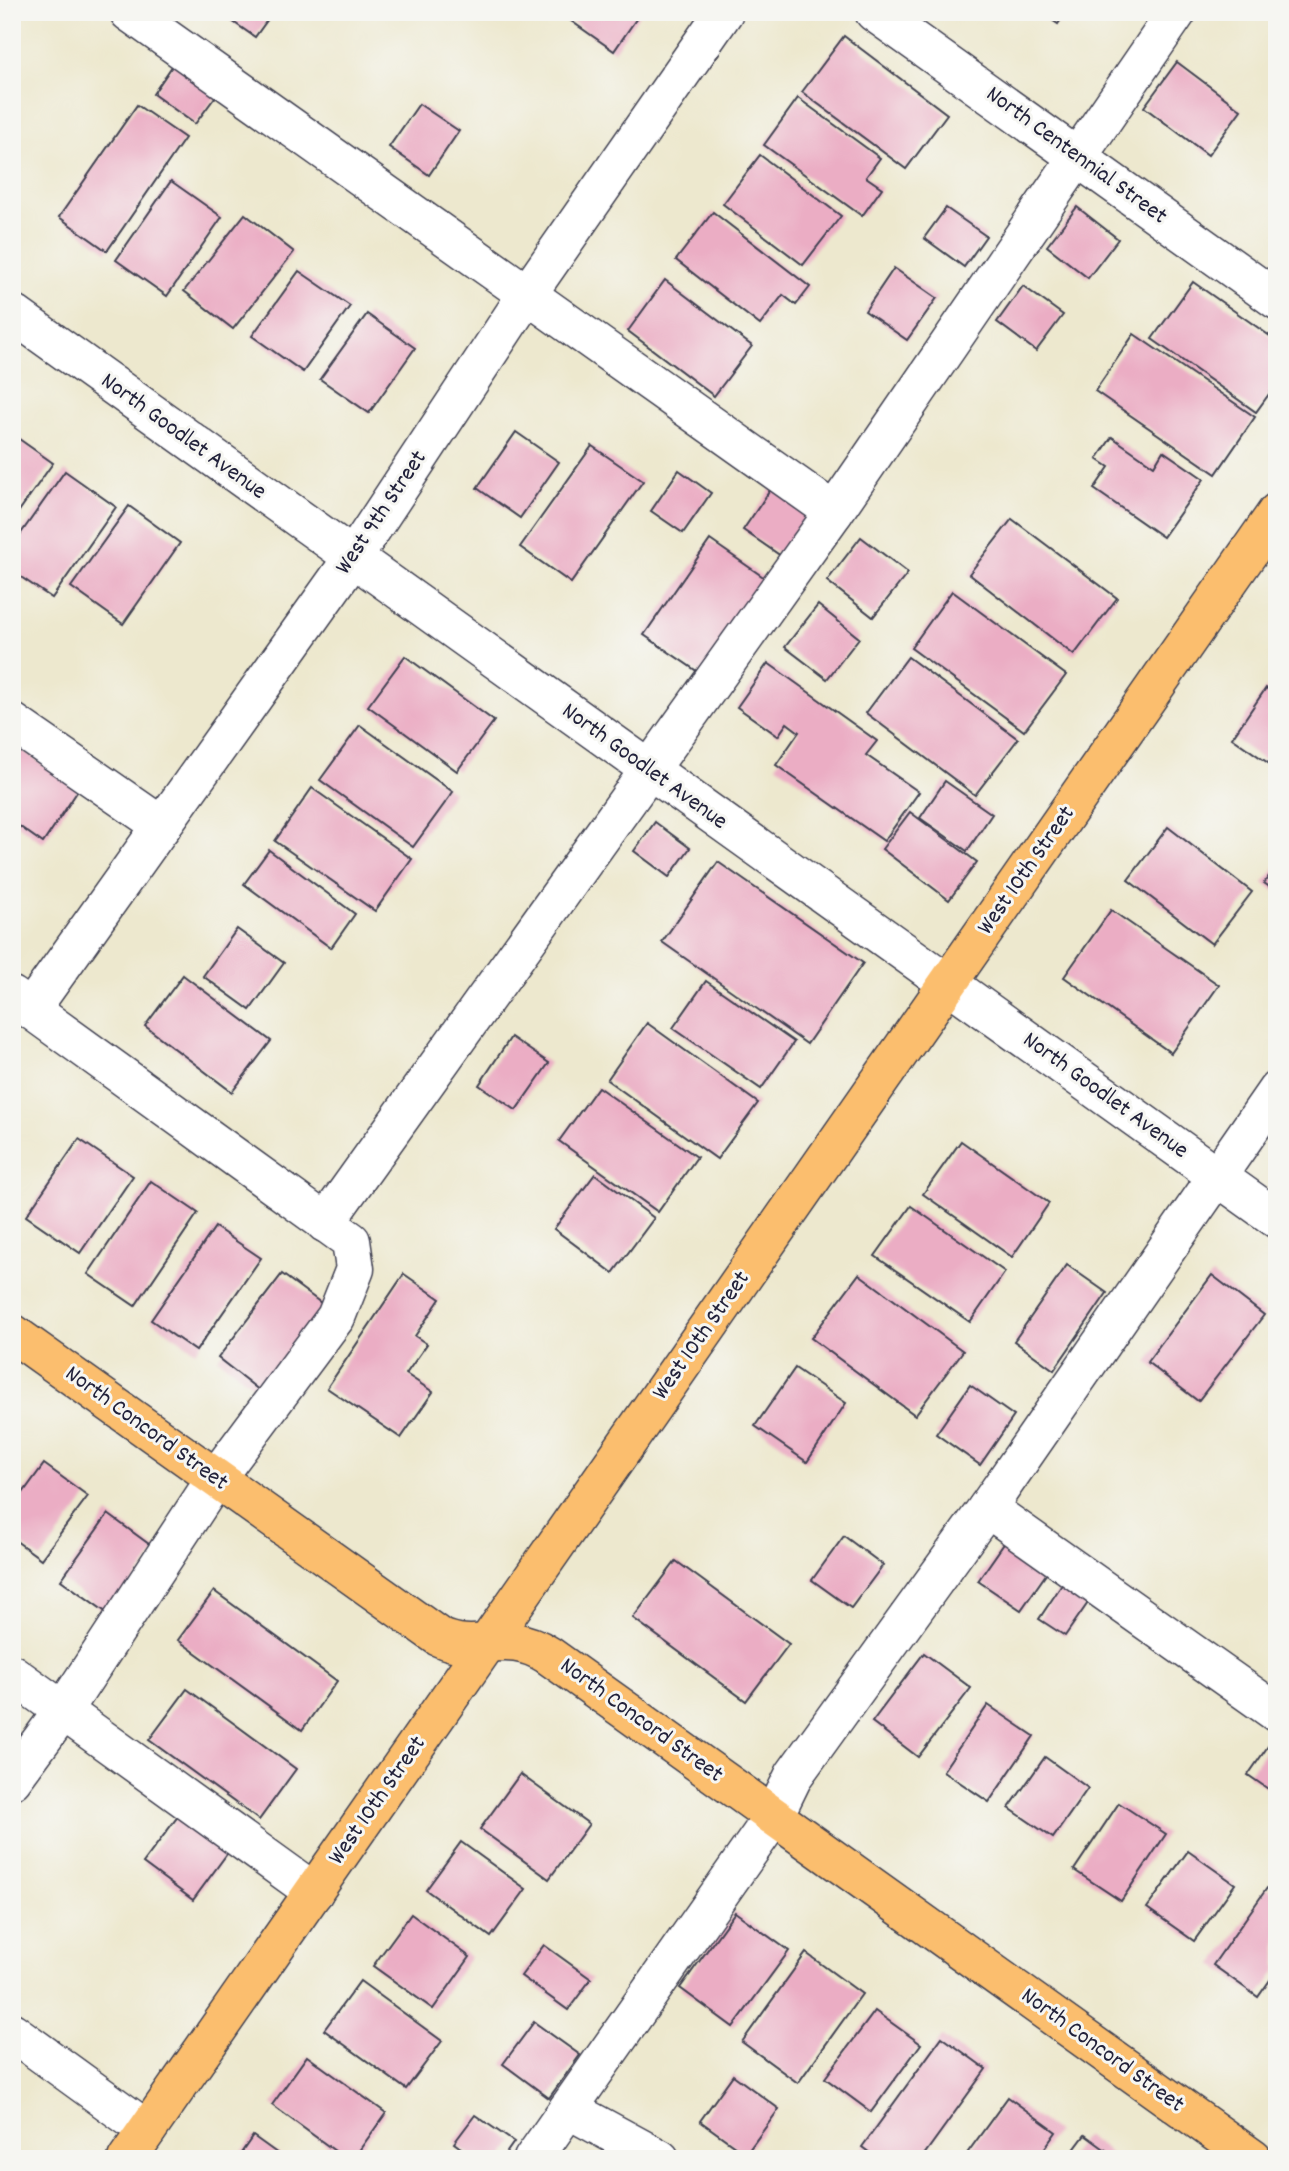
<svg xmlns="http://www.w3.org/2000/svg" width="1289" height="2171" font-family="Dekko,sans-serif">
  <rect width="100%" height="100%" fill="#f6f6f2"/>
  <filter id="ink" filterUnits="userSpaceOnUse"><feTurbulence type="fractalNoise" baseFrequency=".0143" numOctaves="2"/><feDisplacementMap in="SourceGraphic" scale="14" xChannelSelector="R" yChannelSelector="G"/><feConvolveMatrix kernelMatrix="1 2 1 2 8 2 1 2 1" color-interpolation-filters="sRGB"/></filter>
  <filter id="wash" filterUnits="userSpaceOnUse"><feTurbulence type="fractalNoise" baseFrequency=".00686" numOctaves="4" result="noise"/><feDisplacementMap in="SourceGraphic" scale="28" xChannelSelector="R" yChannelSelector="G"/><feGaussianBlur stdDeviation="1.57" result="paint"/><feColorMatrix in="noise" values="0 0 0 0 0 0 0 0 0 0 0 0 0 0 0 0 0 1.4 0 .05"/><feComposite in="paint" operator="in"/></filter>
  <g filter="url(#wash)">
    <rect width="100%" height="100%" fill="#ede8ce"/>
    <g id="blocks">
      <g fill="#ebadc4">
        <path d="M219 12H273L255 37Z"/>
        <path d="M567 12H641L614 51 564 16Z"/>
        <path d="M1040 12H1066L1058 24Z"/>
        <path d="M844 36 947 114 906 169 802 92Z"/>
        <path d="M175 62 218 93 195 124 153 94Z"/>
        <path d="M1177 62 1241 110 1208 155 1144 107Z"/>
        <path d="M798 98 880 158 866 177 882 188 862 216 764 145Z"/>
        <path d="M419 104 459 131 429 175 389 147Z"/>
        <path d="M137 105 185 138 107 251 59 217Z"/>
        <path d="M760 155 841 216 803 265 723 204Z"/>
        <path d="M171 181 222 217 167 296 116 260Z"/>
        <path d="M1077 207 1118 239 1088 278 1047 246Z"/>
        <path d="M946 208 986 236 964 267 924 238Z"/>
        <path d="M713 212 810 287 796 305 783 295 760 325 676 260Z"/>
        <path d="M245 214 294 252 233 329 184 291Z"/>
        <path d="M894 268 937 298 907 340 865 311Z"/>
        <path d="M299 271 350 306 303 372 252 336Z"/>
        <path d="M665 280 752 346 714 396 628 331Z"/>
        <path d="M1193 282 1277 341V383L1256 412 1152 339Z"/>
        <path d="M1023 286 1063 315 1036 351 997 322Z"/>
        <path d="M367 314 415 348 369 413 320 379Z"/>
        <path d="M1134 334 1255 417 1216 474 1095 391Z"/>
        <path d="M516 432 559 462 520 518 477 488Z"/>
        <path d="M12 434 53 463 12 521Z"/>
        <path d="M1112 437 1154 466 1163 451 1204 479 1163 537 1094 489 1109 467 1097 459Z"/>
        <path d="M592 446 643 481 571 583 520 547Z"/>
        <path d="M679 470 711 493 683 533 651 511Z"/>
        <path d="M65 471 116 507 52 598 12 571V546Z"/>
        <path d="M773 486 814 514 784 558 743 530Z"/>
        <path d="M129 506 180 543 123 624 71 587Z"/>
        <path d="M1012 519 1117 598 1074 655 969 574Z"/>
        <path d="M861 537 908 573 873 617 827 581Z"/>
        <path d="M710 540 769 581 704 676 644 635Z"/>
        <path d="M952 591 1066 675 1024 731 911 648Z"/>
        <path d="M818 605 859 638 827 679 785 647Z"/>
        <path d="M405 656 494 721 457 771 368 706Z"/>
        <path d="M908 657 1018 739 975 795 866 713Z"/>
        <path d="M768 663 877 741 866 755 919 792 884 841 776 765 799 732 787 723 778 736 737 707Z"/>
        <path d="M1266 688 1277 696V769L1232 738Z"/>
        <path d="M360 725 453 792 413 847 320 780Z"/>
        <path d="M12 743 79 789 43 843 12 821Z"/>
        <path d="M945 781 992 814 967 851 920 818Z"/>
        <path d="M312 788 412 859 375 911 275 841Z"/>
        <path d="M910 812 977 862 949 900 882 849Z"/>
        <path d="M655 822 690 848 669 877 634 851Z"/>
        <path d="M1168 827 1252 892 1212 944 1128 880Z"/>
        <path d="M269 850 355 914 331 948 244 884Z"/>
        <path d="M718 862 863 963 807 1044 662 942Z"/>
        <path d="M1277 865V892L1264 883Z"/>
        <path d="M1111 910 1219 985 1171 1053 1064 977Z"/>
        <path d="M237 929 284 963 250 1010 203 976Z"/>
        <path d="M183 975 271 1041 232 1092 145 1026Z"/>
        <path d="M706 981 794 1042 761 1089 673 1028Z"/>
        <path d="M647 1023 758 1103 717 1159 607 1080Z"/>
        <path d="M511 1037 549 1063 516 1110 479 1085Z"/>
        <path d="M598 1087 697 1157 658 1212 559 1141Z"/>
        <path d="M79 1139 133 1176 80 1253 26 1216Z"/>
        <path d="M961 1141 1049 1203 1012 1257 923 1194Z"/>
        <path d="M595 1174 654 1218 613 1273 554 1229Z"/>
        <path d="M151 1181 198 1213 135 1306 88 1274Z"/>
        <path d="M911 1206 1005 1272 970 1322 875 1256Z"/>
        <path d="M215 1227 261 1258 196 1351 151 1320Z"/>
        <path d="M1067 1265 1107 1293 1054 1370 1014 1341Z"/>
        <path d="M282 1274 329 1309 264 1394 218 1358Z"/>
        <path d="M404 1274 440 1299 415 1336 427 1344 406 1374 433 1392 401 1438 327 1388Z"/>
        <path d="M859 1274 963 1351 915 1415 811 1338Z"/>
        <path d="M1212 1275 1264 1315 1198 1401 1147 1362Z"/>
        <path d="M795 1368 846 1403 807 1462 755 1426Z"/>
        <path d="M970 1385 1014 1416 980 1465 936 1434Z"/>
        <path d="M44 1464 88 1496 41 1559 12 1538V1508Z"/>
        <path d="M108 1514 157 1550 110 1615 61 1580Z"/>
        <path d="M844 1536 883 1565 851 1608 812 1580Z"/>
        <path d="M1008 1538 1051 1567 1021 1610 978 1581Z"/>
        <path d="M676 1561 789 1644 746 1701 633 1618Z"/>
        <path d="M1065 1580 1092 1597 1065 1636 1039 1619Z"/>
        <path d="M214 1591 337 1681 302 1730 178 1640Z"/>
        <path d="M924 1653 971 1688 918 1757 872 1722Z"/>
        <path d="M187 1689 296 1769 259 1820 149 1740Z"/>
        <path d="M988 1705 1034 1736 989 1802 943 1771Z"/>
        <path d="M1273 1739 1277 1741V1783L1271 1791 1248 1775Z"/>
        <path d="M1045 1757 1088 1788 1053 1838 1009 1808Z"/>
        <path d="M520 1774 589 1824 549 1879 480 1829Z"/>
        <path d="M1119 1803 1166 1834 1121 1901 1074 1870Z"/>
        <path d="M182 1811 232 1847 193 1900 143 1863Z"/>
        <path d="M461 1842 526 1889 491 1937 426 1890Z"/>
        <path d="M1188 1851 1235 1884 1194 1941 1147 1908Z"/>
        <path d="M1267 1888 1277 1894V1970L1258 1997 1213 1965Z"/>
        <path d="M735 1912 789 1951 733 2027 680 1988Z"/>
        <path d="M411 1914 470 1957 433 2009 373 1966Z"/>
        <path d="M544 1945 591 1979 568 2010 521 1976Z"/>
        <path d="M806 1953 862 1994 798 2083 742 2042Z"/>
        <path d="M360 1981 442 2041 406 2089 324 2030Z"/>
        <path d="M875 2011 921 2044 871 2112 825 2078Z"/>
        <path d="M534 2022 580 2055 549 2098 503 2064Z"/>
        <path d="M942 2037 986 2069 921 2159H878L862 2147Z"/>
        <path d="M307 2056 386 2113 353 2159H346L272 2105Z"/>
        <path d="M733 2075 779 2109 746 2154 700 2121Z"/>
        <path d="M1008 2097 1056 2132 1037 2159H963Z"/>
        <path d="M475 2115 514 2142 502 2159H476L454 2143Z"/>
        <path d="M1085 2135 1118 2159H1067Z"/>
        <path d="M253 2136 285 2159H237Z"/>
      </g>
    </g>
  </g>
  <g filter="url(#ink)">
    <use href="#blocks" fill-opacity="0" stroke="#404051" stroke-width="2"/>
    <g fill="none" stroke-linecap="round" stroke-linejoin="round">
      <defs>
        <g id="minor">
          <path d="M129 12 834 512"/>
          <path d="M874 12 1277 300"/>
          <path d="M12 313 1277 1219"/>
          <path d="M12 722 162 826"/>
          <path d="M12 996 351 1241 355 1269 336 1317 216 1478 63 1711 12 1780"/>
          <path d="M31 1009 352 559 526 296 724 12"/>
          <path d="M325 1223 834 512 1177 12"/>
          <path d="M987 1508 1277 1713"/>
          <path d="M12 1674 314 1892"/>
          <path d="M12 2032 147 2130"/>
          <path d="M568 2109 660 2159"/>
          <path d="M533 2159 774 1816 794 1775 987 1508 1277 1090"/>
        </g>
        <g id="major">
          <path d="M12 1333 439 1637C479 1656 504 1627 548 1655L1253 2159"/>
          <path d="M127 2159 1277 512"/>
        </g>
      </defs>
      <use href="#minor" stroke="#404051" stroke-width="41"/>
      <use href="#major" stroke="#404051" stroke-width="41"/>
      <use href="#minor" stroke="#fff" stroke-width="38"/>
      <use href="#major" stroke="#fbbe6e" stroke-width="38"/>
    </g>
  </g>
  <g text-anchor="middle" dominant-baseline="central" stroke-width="6" stroke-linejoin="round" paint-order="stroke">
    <g font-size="24" fill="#22223b" stroke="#f6f6f2">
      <text transform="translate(1076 156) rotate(36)">North Centennial Street</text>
      <text transform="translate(183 437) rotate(36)">North Goodlet Avenue</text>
      <text transform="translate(382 513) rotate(-56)">West 9th Street</text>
      <text transform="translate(644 767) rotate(36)">North Goodlet Avenue</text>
      <text transform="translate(1027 871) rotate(-55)">West 10th Street</text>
      <text transform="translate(1105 1096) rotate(36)">North Goodlet Avenue</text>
      <text transform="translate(702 1336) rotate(-55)">West 10th Street</text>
      <text transform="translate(146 1429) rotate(36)">North Concord Street</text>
      <text transform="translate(641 1721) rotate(36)">North Concord Street</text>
      <text transform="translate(378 1801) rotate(-55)">West 10th Street</text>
      <text transform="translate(1102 2051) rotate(36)">North Concord Street</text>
    </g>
  </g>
  <rect width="1289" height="2171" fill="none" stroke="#f6f6f2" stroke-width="42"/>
</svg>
